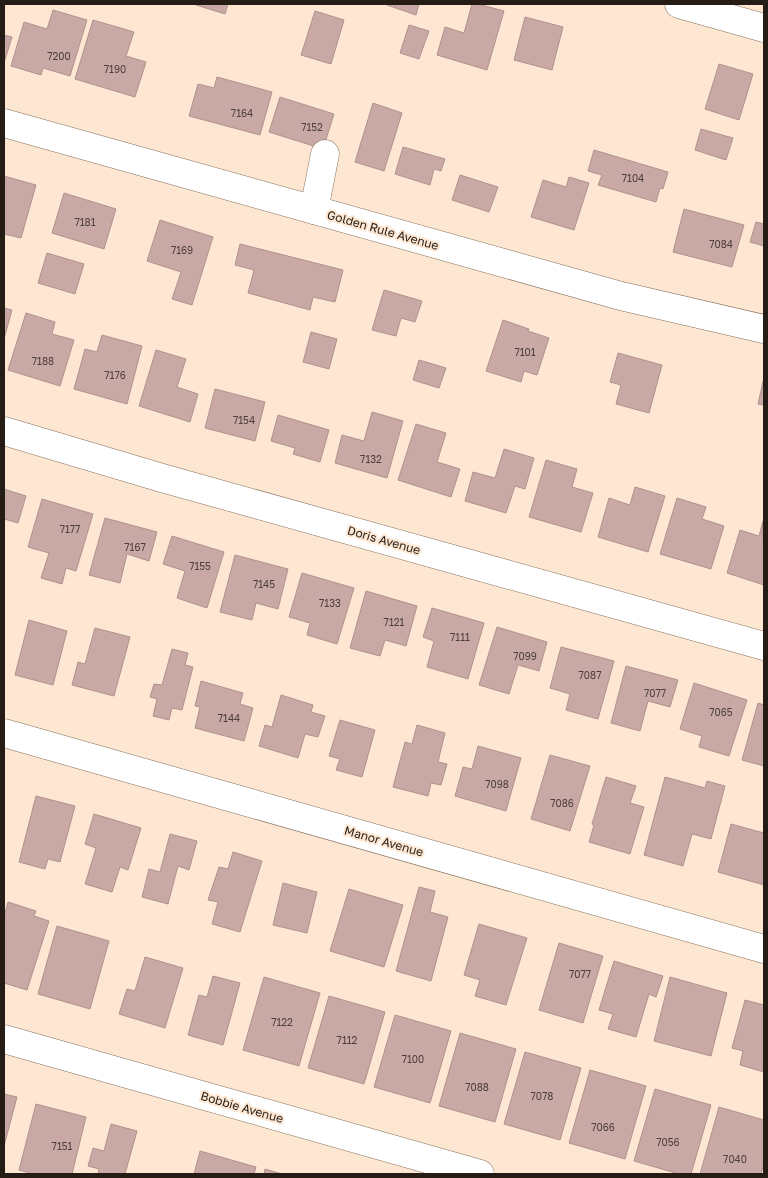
<svg xmlns="http://www.w3.org/2000/svg" width="768" height="1178" font-family="'Golos Text',sans-serif">
  <rect width="100%" height="100%" fill="#fee7d2"/>
  <g fill="#c9a9a6" stroke="#b0918e">
    <path d="M197 4H228L225 14 196 5Z"/>
    <path d="M387 4H419L416 15 387 5Z"/>
    <path d="M472 4H478L504 11 487 70 437 55 445 27 464 33Z"/>
    <path d="M53 10 87 20 70 76 43 68 41 75 11 66 24 22 47 29Z"/>
    <path d="M315 11 344 20 331 64 301 55Z"/>
    <path d="M525 17 563 27 552 70 514 60Z"/>
    <path d="M93 20 134 32 126 56 146 62 135 97 75 79Z"/>
    <path d="M409 25 429 31 419 59 400 53Z"/>
    <path d="M4 35 12 37 4 63Z"/>
    <path d="M719 64 753 74 739 120 705 109Z"/>
    <path d="M217 77 272 92 260 135 189 116 198 84 214 88Z"/>
    <path d="M280 97 334 114 323 149 269 132Z"/>
    <path d="M373 103 402 113 384 171 355 162Z"/>
    <path d="M701 129 733 138 726 160 695 150Z"/>
    <path d="M403 147 445 159 441 171 434 169 430 185 395 174Z"/>
    <path d="M594 150 668 172 663 189 660 188 656 202 598 185 602 175 588 171Z"/>
    <path d="M460 175 498 187 489 212 452 200Z"/>
    <path d="M4 176 36 185 21 238 4 234Z"/>
    <path d="M569 177 589 183 574 230 531 217 543 180 566 187Z"/>
    <path d="M64 193 116 209 104 249 52 233Z"/>
    <path d="M684 209 744 225 732 267 673 252Z"/>
    <path d="M160 220 213 237 192 305 172 299 181 272 147 261Z"/>
    <path d="M756 222 764 224V246L750 242Z"/>
    <path d="M240 244 343 270 335 302 313 297 310 310 248 293 254 270 235 265Z"/>
    <path d="M47 253 84 264 75 294 38 283Z"/>
    <path d="M384 290 422 301 415 322 401 318 396 336 372 330Z"/>
    <path d="M4 308 12 310 4 339Z"/>
    <path d="M26 313 55 322 52 334 74 340 60 386 8 370Z"/>
    <path d="M503 320 529 329 528 331 549 338 537 375 524 371 521 382 486 371Z"/>
    <path d="M311 332 337 339 329 369 303 362Z"/>
    <path d="M102 335 142 346 127 404 74 389 85 349 97 352Z"/>
    <path d="M156 350 186 359 177 387 198 394 190 422 139 406Z"/>
    <path d="M618 353 662 365 649 413 616 404 621 385 610 382Z"/>
    <path d="M419 360 446 368 439 388 413 380Z"/>
    <path d="M764 377V405L758 404Z"/>
    <path d="M215 389 265 402 255 441 205 428Z"/>
    <path d="M372 412 403 421 387 478 335 463 342 435 364 441Z"/>
    <path d="M278 415 329 430 320 462 293 454 295 448 271 441Z"/>
    <path d="M416 424 446 433 437 462 460 469 451 497 398 480Z"/>
    <path d="M504 449 534 458 525 489 515 486 506 513 465 501 473 472 495 478Z"/>
    <path d="M546 460 577 469 572 487 593 493 581 532 529 517Z"/>
    <path d="M635 487 665 496 648 552 598 537 609 498 630 505Z"/>
    <path d="M4 489 26 496 18 523 4 519Z"/>
    <path d="M677 498 706 507 702 519 724 526 711 569 660 554Z"/>
    <path d="M42 499 93 514 76 571 66 568 62 584 41 578 49 553 28 547Z"/>
    <path d="M105 518 157 532 149 561 127 554 120 583 89 575Z"/>
    <path d="M763 521 764 585 727 573 740 530 759 536Z"/>
    <path d="M172 536 224 552 207 608 177 598 185 571 163 564Z"/>
    <path d="M235 555 288 569 278 609 256 603 252 620 220 612Z"/>
    <path d="M302 573 354 588 337 644 307 635 310 623 289 617Z"/>
    <path d="M366 591 417 606 406 646 385 640 380 656 350 648Z"/>
    <path d="M432 608 484 623 468 679 427 667 434 641 423 637Z"/>
    <path d="M29 620 67 631 53 685 15 675Z"/>
    <path d="M497 627 547 642 539 671 518 665 509 694 479 685Z"/>
    <path d="M95 628 130 637 114 696 72 685 78 662 85 664Z"/>
    <path d="M561 647 614 661 598 719 566 710 570 694 550 688Z"/>
    <path d="M172 649 188 653 185 665 193 667 182 710 172 708 169 720 153 716 157 699 150 697 154 684 162 685Z"/>
    <path d="M626 666 678 680 670 707 648 701 640 731 611 723Z"/>
    <path d="M201 681 243 693 240 704 253 708 244 741 195 728 200 707 195 706Z"/>
    <path d="M694 683 747 700 729 756 699 747 702 736 680 729Z"/>
    <path d="M281 695 313 705 311 712 325 716 318 737 305 734 298 758 259 746 265 725 272 727Z"/>
    <path d="M758 703 764 705V766L742 760Z"/>
    <path d="M340 720 375 730 362 777 336 770 340 759 329 756Z"/>
    <path d="M417 725 445 733 438 762 447 764 441 785 431 783 428 796 393 787 405 742 412 744Z"/>
    <path d="M478 746 521 758 506 811 455 796 463 767 472 769Z"/>
    <path d="M550 755 590 766 570 831 531 819Z"/>
    <path d="M606 777 636 786 630 803 644 807 630 854 589 842 594 825 592 824Z"/>
    <path d="M665 777 705 788 707 781 725 786 711 839 692 834 683 866 644 855Z"/>
    <path d="M36 796 75 806 60 862 48 859 45 869 19 862Z"/>
    <path d="M94 814 141 828 128 870 120 867 112 892 85 884 96 848 85 844Z"/>
    <path d="M731 824 764 833V885L718 872Z"/>
    <path d="M170 834 197 841 189 870 178 866 168 904 142 897 149 869 160 872Z"/>
    <path d="M233 852 262 861 240 932 212 924 218 902 208 900 219 867 228 869Z"/>
    <path d="M283 883 317 892 307 933 273 925Z"/>
    <path d="M419 887 435 891 430 912 448 917 431 981 396 971Z"/>
    <path d="M349 889 403 905 384 967 330 951Z"/>
    <path d="M8 902 36 911 34 916 49 921 27 990 4 983V917Z"/>
    <path d="M479 924 527 938 506 1005 475 996 480 980 464 975Z"/>
    <path d="M57 926 109 941 90 1009 38 994Z"/>
    <path d="M559 943 603 956 583 1023 539 1010Z"/>
    <path d="M145 957 183 968 165 1028 119 1014 127 989 135 991Z"/>
    <path d="M614 961 663 976 656 997 649 994 636 1037 608 1029 613 1014 599 1010Z"/>
    <path d="M213 976 240 983 223 1045 188 1035 199 995 207 997Z"/>
    <path d="M264 977 320 993 299 1066 243 1050Z"/>
    <path d="M670 977 727 993 711 1056 654 1041Z"/>
    <path d="M329 996 385 1012 364 1084 308 1068Z"/>
    <path d="M745 1000 764 1005V1072L740 1065 743 1051 732 1048Z"/>
    <path d="M395 1015 451 1031 430 1103 374 1087Z"/>
    <path d="M460 1033 516 1049 495 1122 439 1106Z"/>
    <path d="M525 1052 581 1068 560 1140 504 1124Z"/>
    <path d="M590 1070 646 1086 625 1159 569 1143Z"/>
    <path d="M655 1089 711 1105 691 1174H679L634 1161Z"/>
    <path d="M4 1094 17 1097 4 1146Z"/>
    <path d="M36 1104 86 1117 72 1174H33L19 1170Z"/>
    <path d="M719 1107 764 1120V1163L761 1174H700Z"/>
    <path d="M111 1124 137 1131 125 1174H98L99 1169 88 1166 93 1148 104 1151Z"/>
    <path d="M200 1151 256 1167 254 1174H194Z"/>
    <path d="M265 1169 282 1174H264Z"/>
  </g>
  <g fill="none" stroke-linecap="round" stroke-linejoin="round">
    <defs>
      <g id="minor">
        <path d="M679 4 764 28"/>
        <path d="M4 123 621 296 764 329"/>
        <path d="M314 210 325 154"/>
        <path d="M4 431 162 478 764 646"/>
        <path d="M4 733 764 949"/>
        <path d="M4 1039 480 1174"/>
      </g>
    </defs>
    <use href="#minor" stroke="#86715e" stroke-width="29"/>
    <use href="#minor" stroke="#fff" stroke-width="28"/>
  </g>
  <g text-anchor="middle" dominant-baseline="central" stroke-width="4" stroke-linejoin="round" paint-order="stroke">
    <g font-size="10" fill="#4e3f39">
      <text x="59" y="56">7200</text>
      <text x="115" y="69">7190</text>
      <text x="242" y="113">7164</text>
      <text x="312" y="127">7152</text>
      <text x="633" y="178">7104</text>
      <text x="85" y="222">7181</text>
      <text x="721" y="244">7084</text>
      <text x="182" y="250">7169</text>
      <text x="525" y="352">7101</text>
      <text x="43" y="361">7188</text>
      <text x="115" y="375">7176</text>
      <text x="244" y="420">7154</text>
      <text x="371" y="459">7132</text>
      <text x="70" y="529">7177</text>
      <text x="135" y="547">7167</text>
      <text x="200" y="566">7155</text>
      <text x="264" y="584">7145</text>
      <text x="330" y="603">7133</text>
      <text x="394" y="622">7121</text>
      <text x="460" y="637">7111</text>
      <text x="525" y="656">7099</text>
      <text x="590" y="675">7087</text>
      <text x="655" y="693">7077</text>
      <text x="721" y="712">7065</text>
      <text x="229" y="718">7144</text>
      <text x="497" y="784">7098</text>
      <text x="562" y="803">7086</text>
      <text x="580" y="974">7077</text>
      <text x="282" y="1022">7122</text>
      <text x="347" y="1040">7112</text>
      <text x="413" y="1059">7100</text>
      <text x="477" y="1087">7088</text>
      <text x="542" y="1096">7078</text>
      <text x="603" y="1127">7066</text>
      <text x="668" y="1142">7056</text>
      <text x="62" y="1146">7151</text>
      <text x="735" y="1159">7040</text>
    </g>
    <g font-size="12" fill="#251c15" stroke="#fee7d2">
      <text transform="translate(383 230) rotate(16)">Golden Rule Avenue</text>
      <text transform="translate(384 540) rotate(16)">Doris Avenue</text>
      <text transform="translate(384 841) rotate(16)">Manor Avenue</text>
      <text transform="translate(242 1107) rotate(16)">Bobbie Avenue</text>
    </g>
  </g>
  <rect width="768" height="1178" fill="none" stroke="#251c15" stroke-width="10"/>
</svg>
